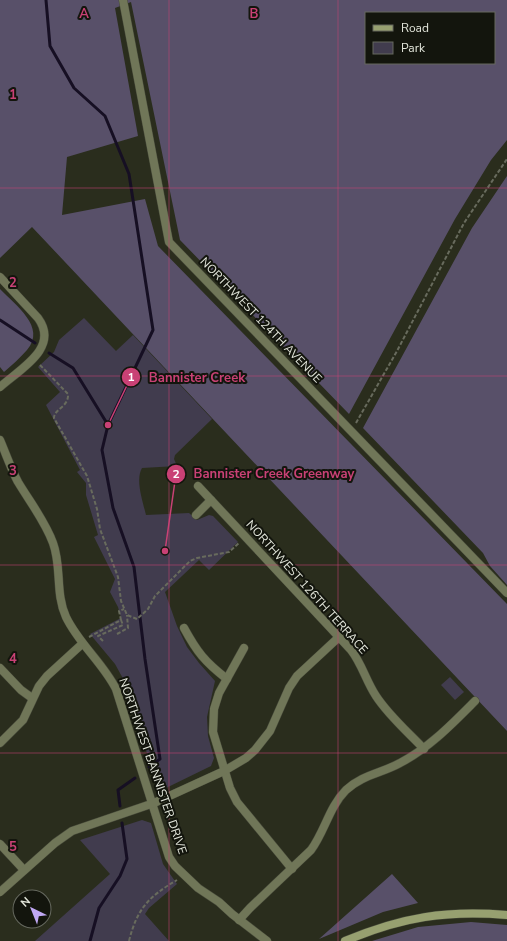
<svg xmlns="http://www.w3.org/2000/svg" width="507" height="941" font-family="'Nunito Sans',sans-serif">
  <rect width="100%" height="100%" fill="#2a2d1d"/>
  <g fill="#413c4e">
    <path d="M84 318 116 351 133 335 212 419 175 455 174 459 177 466 142 468C135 480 143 502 146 515L189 513 197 520 209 515 213 516 238 542 209 570 199 560 165 592 177 626 187 647 199 663 215 681 207 717 208 736 214 758 211 766 166 788 159 786 155 780 126 684 115 664 90 634 121 618 118 607 110 592 115 579 94 537 98 535 86 495V483L77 472 80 470 46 405 60 392 38 367 54 352 59 340Z"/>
    <path d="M450 677 464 692 455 700 441 685Z"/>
    <path d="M142 820 151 823 163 864 177 884 149 908 145 914 169 941H35L110 874 80 840Z"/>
  </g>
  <g fill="#585069" fill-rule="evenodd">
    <path d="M0 0H507V140L491 160 455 219 349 414 180 240 131 2 115 8 138 136 67 157 62 215 145 199 158 246 507 604V731L32 227 0 258ZM366 13H494V63H366Z"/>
    <path d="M507 176V585L490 566 483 553 363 428 472 228Z"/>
    <path d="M0 289C15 305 47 327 27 350 20 358 12 365 4 372L0 367Z"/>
    <path d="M392 874 418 903 383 912 319 939Z"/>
    <path d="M471 922 507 925V941H372L418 927Z"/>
  </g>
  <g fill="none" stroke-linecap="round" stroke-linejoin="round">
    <g stroke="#160f23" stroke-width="3">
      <path d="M46 0 50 46 74 88 105 116 129 174 153 330 108 425 102 450 113 508 134 567 145 659 160 759 149 767"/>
      <path d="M0 320 35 343"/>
      <path d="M49 353 73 368 108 425"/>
      <path d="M120 806 118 790 135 778"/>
      <path d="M90 941 99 908 120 876 127 859 122 823"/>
    </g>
    <defs>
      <g id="street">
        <path d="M123 0 169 242 507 593"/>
        <path d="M0 277 38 318C60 348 20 369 0 387"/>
        <path d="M0 440C6 454 11 469 18 482 30 502 45 521 53 543 62 567 55 593 66 617 79 644 103 663 116 689L169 857 175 866 198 888 219 902 232 914 267 941"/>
        <path d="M198 486 351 650C362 664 366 681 376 696 389 716 408 732 424 749"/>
        <path d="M196 515 211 500"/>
        <path d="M184 628C197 652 205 662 227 679"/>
        <path d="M244 648 219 693 214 709 213 732 230 788 237 802 292 869"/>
        <path d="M0 668 21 690 32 698"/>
        <path d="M0 743 23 720 39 686 47 676 82 644"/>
        <path d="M0 844 24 870"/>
        <path d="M0 892 55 843 72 831 154 803 224 771 246 758 255 750 270 731 289 688 297 676 339 637"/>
        <path d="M239 920 250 908 311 850C325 831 329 807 346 790 362 775 382 773 400 763 429 748 452 724 475 701"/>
      </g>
      <path id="secondary" d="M345 941C402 917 446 910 507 915"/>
    </defs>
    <use href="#street" stroke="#484b3b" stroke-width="9"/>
    <use href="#secondary" stroke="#484b3b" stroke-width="9"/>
    <g stroke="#686b5d" stroke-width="2" stroke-dasharray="4 2" stroke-linecap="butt">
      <path d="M40 365 68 394C69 407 54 409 54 418L87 476 97 509 100 529 118 577 121 601 127 615 137 619 148 609 155 596 190 561 197 558 229 552 239 543"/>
      <path d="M356 423 397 351 464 223 507 159"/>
      <path d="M117 634 128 628 127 615"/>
      <path d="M89 637 121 620 119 611 124 609"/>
      <path d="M103 641 98 636 123 625 121 620"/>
      <path d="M129 941C137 909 148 897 177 880"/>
    </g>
    <use href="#street" stroke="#707658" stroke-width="8"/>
    <use href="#secondary" stroke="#97a070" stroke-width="8"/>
  </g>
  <path fill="none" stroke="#c94175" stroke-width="1" stroke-opacity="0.55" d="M169 0V941M338 0V941M0 188H507M0 376H507M0 565H507M0 753H507"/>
  <g text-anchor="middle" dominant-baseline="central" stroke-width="4" stroke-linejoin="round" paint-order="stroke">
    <g font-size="12" fill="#e3e6db" stroke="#13150d">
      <text transform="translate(261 320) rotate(46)">NORTHWEST 124TH AVENUE</text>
      <text transform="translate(307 587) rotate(48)">NORTHWEST 126TH TERRACE</text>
      <text transform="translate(153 766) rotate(71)">NORTHWEST BANNISTER DRIVE</text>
    </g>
  </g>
  <g font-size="13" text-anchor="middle" font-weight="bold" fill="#c94175" stroke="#13150d" stroke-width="4" stroke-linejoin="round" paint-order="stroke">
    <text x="84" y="18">A</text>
    <text x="254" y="18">B</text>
    <text x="13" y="99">1</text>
    <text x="13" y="287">2</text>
    <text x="13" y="475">3</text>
    <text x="13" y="663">4</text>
    <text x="13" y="851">5</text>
  </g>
  <path fill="none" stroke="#c94175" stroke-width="1.5" d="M108 425L131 377M165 551L176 474"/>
  <g fill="#c94175" stroke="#13150d" stroke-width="1.5">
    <circle cx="108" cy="425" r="4"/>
    <circle cx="165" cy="551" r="4"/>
    <circle cx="131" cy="377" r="10"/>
    <circle cx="176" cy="474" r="10"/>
  </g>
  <g font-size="12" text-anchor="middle" font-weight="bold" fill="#fff">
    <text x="131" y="381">1</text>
    <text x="176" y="478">2</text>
  </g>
  <g font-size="13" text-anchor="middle" font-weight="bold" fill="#c94175" stroke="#13150d" stroke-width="4" stroke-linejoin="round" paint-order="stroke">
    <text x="197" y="382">Bannister Creek</text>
    <text x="274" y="478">Bannister Creek Greenway</text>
  </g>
  <rect x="365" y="12" width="130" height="52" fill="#13150d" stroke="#66695f"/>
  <rect x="373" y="25" width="20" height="6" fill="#97a070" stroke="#66695f"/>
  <text x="401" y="32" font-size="12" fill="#e3e6db">Road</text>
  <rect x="373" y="42" width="20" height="12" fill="#413c4e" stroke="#66695f"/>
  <text x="401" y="52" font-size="12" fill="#e3e6db">Park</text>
  <g transform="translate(32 909) rotate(317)"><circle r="19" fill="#13150d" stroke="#66695f"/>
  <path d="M0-3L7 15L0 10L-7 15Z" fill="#c0a8f4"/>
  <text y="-6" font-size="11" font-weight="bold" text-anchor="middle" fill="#e3e6db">N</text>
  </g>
</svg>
